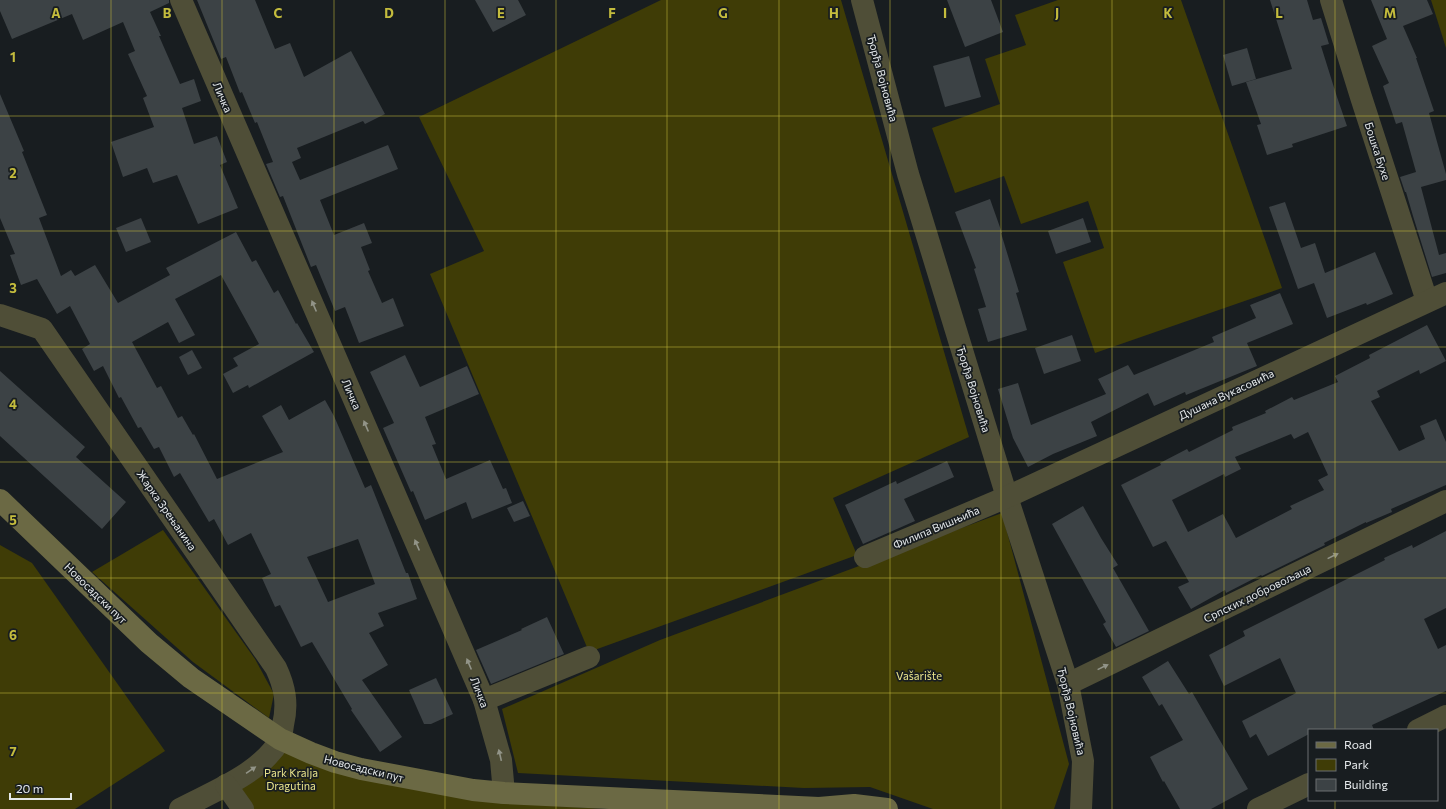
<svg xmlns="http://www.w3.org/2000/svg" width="1446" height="809" font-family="Commissioner,sans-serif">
  <rect width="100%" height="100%" fill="#181d20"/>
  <g fill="#3f3c06">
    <path d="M661 0H841L969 437 833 498 857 555 589 652 430 274 484 251 419 117Z"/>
    <path d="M1058 0H1181L1282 288 1095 353 1063 262 1104 248 1088 201 1021 224 1004 176 955 193 932 128 1000 104 985 59 1026 45 1015 15Z"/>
    <path d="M1431 0H1446V48Z"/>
    <path d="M1002 513 1069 764 1054 809H933L870 787 804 788 518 773 502 709 660 640Z"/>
    <path d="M163 530 255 659 274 694 269 718 193 662 92 572Z"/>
    <path d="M0 545 32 563 165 751 75 809H0Z"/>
    <path d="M280 739 501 802 604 809H243L226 785Z"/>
  </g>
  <g fill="#3c4245" fill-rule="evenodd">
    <path d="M0 0H169V3L150 12 161 36H159L180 84 194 79 201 101 182 108 194 144 217 136 227 162 220 165 238 208 198 224 177 175 153 183 147 168 123 177 111 142 154 127 143 98 147 96 128 54 135 51 123 22 83 40 72 14 12 39 0 11Z"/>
    <path d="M197 0H255L275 49 290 43 304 77 351 51 385 114 365 124 363 121 297 148 301 158 292 162 300 180 388 145 398 169 320 200 334 235 364 223 372 243 361 247 370 270 368 271 382 303 393 298 404 326 359 343 345 307 335 311 316 265 311 267 283 196 280 197 266 164 273 162 257 122 255 123 242 92 240 93 226 57 221 59Z"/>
    <path d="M475 0H518L526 15 493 32Z"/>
    <path d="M947 0H991L1003 32 965 47Z"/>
    <path d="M1270 0H1307L1313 20 1321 18 1329 44 1321 46 1337 97 1347 126 1292 144 1293 147 1267 155 1257 125 1261 124 1246 82 1292 69Z"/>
    <path d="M1371 0H1427L1433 14 1403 26 1417 58H1416L1434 111 1429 113 1446 174V180L1421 187 1439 255 1446 253V273L1432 277 1413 216 1406 192H1405L1400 177 1416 172 1402 122 1396 124 1383 86 1389 83 1372 46 1387 39Z"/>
    <path d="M1247 48 1256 79 1232 86 1223 55Z"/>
    <path d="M969 56 981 97 945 107 933 66Z"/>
    <path d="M0 94 24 151 22 152 47 215 39 218 61 276 71 270 75 276 95 265 118 303 170 275 166 268 236 232 252 262 256 260 274 293 278 290 296 324 297 323 314 352 249 388 248 385 233 393 223 374 238 366 233 358 259 344 221 275 175 299 195 335 179 343 168 322 132 342 157 388 161 386 178 418 182 416 193 435 194 434 217 479 283 452 262 416 281 405 289 420 325 400 334 416 365 488 371 485 406 573H408L417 599 378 613 384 626 369 633 388 665 362 680 402 737 380 752 351 710 352 709 312 642 301 647 280 605 275 607 262 578 271 574 251 533 228 545 214 519 209 522 180 473 174 477 159 447 154 449 141 427 138 428 121 397 119 398 103 366 94 371 82 349 90 344 70 306 57 314 37 279 21 285 10 255 15 254 0 218ZM358 539 375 584 328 602 307 557Z"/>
    <path d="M990 199 1002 233H1001L1019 292 1016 293 1027 330 988 342 978 309 986 307 974 269 976 268 955 212Z"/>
    <path d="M1285 202 1301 248 1315 243 1325 273 1375 252 1393 294 1367 305 1366 303 1327 318 1314 283 1298 289 1269 207Z"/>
    <path d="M141 218 151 242 126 252 116 228Z"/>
    <path d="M1083 218 1091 242 1056 254 1048 231Z"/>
    <path d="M1280 293 1293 324 1247 343 1257 366 1186 395 1185 392 1154 406 1148 393 1091 422 1097 436 1053 454 1028 467 1013 438 998 389 1018 383 1031 425 1106 394 1098 379 1128 365 1134 375 1214 342 1212 337 1256 318 1250 305Z"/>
    <path d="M1427 325 1446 361 1420 374 1419 370 1377 391 1380 397 1371 401 1399 451 1425 439 1420 426 1436 419 1446 442V485L1391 509 1392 512 1366 523V522L1324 543 1325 545 1262 576 1261 575 1226 593 1225 590 1191 609 1178 587 1189 582 1166 541 1153 547 1121 485 1161 465 1160 463 1187 449 1189 452 1233 430 1232 427 1266 413 1265 411 1292 397 1294 400 1338 382 1335 376 1370 358 1369 355ZM1308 432 1328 475 1318 480 1324 490 1290 506 1292 509 1236 538 1223 514 1188 532 1172 500 1224 474 1225 477 1241 469 1235 457 1291 434 1294 439Z"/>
    <path d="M1072 335 1081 361 1044 374 1035 348Z"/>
    <path d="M192 350 202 368 188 375 179 357Z"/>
    <path d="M405 355 420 387 467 366 479 394 425 417 436 444 432 445 446 479 490 460 503 489 506 488 512 503 472 519 466 502 425 520 413 491 411 492 383 428 394 423 370 372Z"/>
    <path d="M0 371 85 447 76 457 126 502 102 529 0 436Z"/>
    <path d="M947 461 954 477 904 499 915 521 863 544 845 505 896 481 897 484Z"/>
    <path d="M523 501 530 516 514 522 507 508Z"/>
    <path d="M1083 506 1101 538 1118 565 1113 568 1149 631 1116 647 1103 624 1106 622 1052 524Z"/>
    <path d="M1446 531V608L1424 619 1438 649 1446 645V691L1372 725 1374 730H1309V734L1268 756 1256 734 1250 738 1242 721 1296 693 1280 658 1224 686 1209 655 1245 636 1243 631 1385 560 1384 558 1412 545 1413 548Z"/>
    <path d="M547 617 564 654 491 684 476 650 522 630 521 629Z"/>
    <path d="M1168 661 1189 694 1192 692 1248 789 1211 809H1180L1164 781 1163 782 1150 757 1183 740 1162 704 1159 706 1142 677Z"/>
    <path d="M436 678 453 714 431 724H424L409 690Z"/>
  </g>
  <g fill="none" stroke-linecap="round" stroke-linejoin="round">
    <g stroke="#4f4e37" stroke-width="22">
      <path d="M181 0 484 700 501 760 504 793"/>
      <path d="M862 0 908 174 1007 497 1068 684 1083 761 1081 809"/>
      <path d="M1331 0 1361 97 1427 301"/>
      <path d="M0 315 42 329 276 668C285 687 288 704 283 725 282 730 282 736 280 740 260 774 214 791 180 809"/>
      <path d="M865 557 1007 497 1446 293"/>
      <path d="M1068 684 1446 501"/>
      <path d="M484 700 589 657"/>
      <path d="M1418 730 1446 716"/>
      <path d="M226 785 243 809"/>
      <path d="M1258 809 1309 784"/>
    </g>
    <path stroke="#6b6944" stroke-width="22" d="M0 500 149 643 191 678 261 726 280 739 311 753 335 762 361 769 473 790 504 793 819 808 854 805 887 809"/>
  </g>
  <defs><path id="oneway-solid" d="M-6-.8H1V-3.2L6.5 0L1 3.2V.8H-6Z"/></defs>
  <g fill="#929488">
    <use href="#oneway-solid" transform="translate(314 306) rotate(-113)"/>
    <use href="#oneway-solid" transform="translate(366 426) rotate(-113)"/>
    <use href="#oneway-solid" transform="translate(417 545) rotate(-113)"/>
    <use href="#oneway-solid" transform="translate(1333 556) rotate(-26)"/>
    <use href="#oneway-solid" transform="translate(469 664) rotate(-113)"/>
    <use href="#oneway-solid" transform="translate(1103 667) rotate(-26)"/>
    <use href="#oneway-solid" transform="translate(500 755) rotate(-103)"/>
    <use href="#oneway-solid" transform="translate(251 770) rotate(-34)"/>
  </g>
  <path fill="none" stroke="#c4bc3d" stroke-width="1" stroke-opacity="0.55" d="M111 0V809M222 0V809M334 0V809M445 0V809M556 0V809M667 0V809M779 0V809M890 0V809M1001 0V809M1112 0V809M1224 0V809M1335 0V730M0 116H1446M0 231H1446M0 347H1446M0 462H1446M0 578H1446M0 693H1446M1335 800V809"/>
  <g text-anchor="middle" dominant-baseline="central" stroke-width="3.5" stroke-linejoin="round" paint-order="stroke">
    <g font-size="11" fill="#e5e9eb" stroke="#181d20">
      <text transform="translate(883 78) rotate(75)">Ђорђа Војновића</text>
      <text transform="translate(223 97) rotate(67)">Личка</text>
      <text transform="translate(1378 151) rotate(72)">Бошка Бухе</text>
      <text transform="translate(974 389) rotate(73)">Ђорђа Војновића</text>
      <text transform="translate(352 394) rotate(67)">Личка</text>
      <text transform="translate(1226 394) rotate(-25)">Душана Вукасовића</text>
      <text transform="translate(167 510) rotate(55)">Жарка Зрењанина</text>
      <text transform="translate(936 527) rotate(-23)">Филипа Вишњића</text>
      <text transform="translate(96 593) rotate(44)">Новосадски пут</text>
      <text transform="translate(1257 593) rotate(-26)">Српских добровољаца</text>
      <text transform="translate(480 692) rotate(69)">Личка</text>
      <text transform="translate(1072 711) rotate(77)">Ђорђа Војновића</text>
      <text transform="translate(364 768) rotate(14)">Новосадски пут</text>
    </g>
    <g font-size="11" fill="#e8e38b" stroke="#181d20">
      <text x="919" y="675">Vašarište</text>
      <text x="291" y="772">Park Kralja<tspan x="291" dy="13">Dragutina</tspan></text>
    </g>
  </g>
  <g font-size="13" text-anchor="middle" font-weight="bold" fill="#c4bc3d" stroke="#181d20" stroke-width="3.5" stroke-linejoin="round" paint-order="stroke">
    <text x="56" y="18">A</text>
    <text x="167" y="18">B</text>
    <text x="278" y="18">C</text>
    <text x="389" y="18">D</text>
    <text x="501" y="18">E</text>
    <text x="612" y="18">F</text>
    <text x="723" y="18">G</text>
    <text x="834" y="18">H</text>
    <text x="945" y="18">I</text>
    <text x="1057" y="18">J</text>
    <text x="1168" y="18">K</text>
    <text x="1279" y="18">L</text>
    <text x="1390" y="18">M</text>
    <text x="13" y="62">1</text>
    <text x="13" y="178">2</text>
    <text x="13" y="293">3</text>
    <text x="13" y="409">4</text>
    <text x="13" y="525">5</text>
    <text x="13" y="640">6</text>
    <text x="13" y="756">7</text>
  </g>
  <rect x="1308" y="729" width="130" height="72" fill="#181d20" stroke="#6a6f71"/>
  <rect x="1316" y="742" width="20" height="6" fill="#6b6944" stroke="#6a6f71"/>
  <text x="1344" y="749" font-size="12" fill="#e5e9eb">Road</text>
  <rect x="1316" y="759" width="20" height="12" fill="#3f3c06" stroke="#6a6f71"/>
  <text x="1344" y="769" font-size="12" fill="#e5e9eb">Park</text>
  <rect x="1316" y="779" width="20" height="12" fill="#3c4245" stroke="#6a6f71"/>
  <text x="1344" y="789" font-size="12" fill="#e5e9eb">Building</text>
  <path d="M10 793v6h61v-6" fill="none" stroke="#e5e9eb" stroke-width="2"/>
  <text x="16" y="793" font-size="12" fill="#e5e9eb" stroke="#181d20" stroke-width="3" paint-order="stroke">20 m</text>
</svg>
